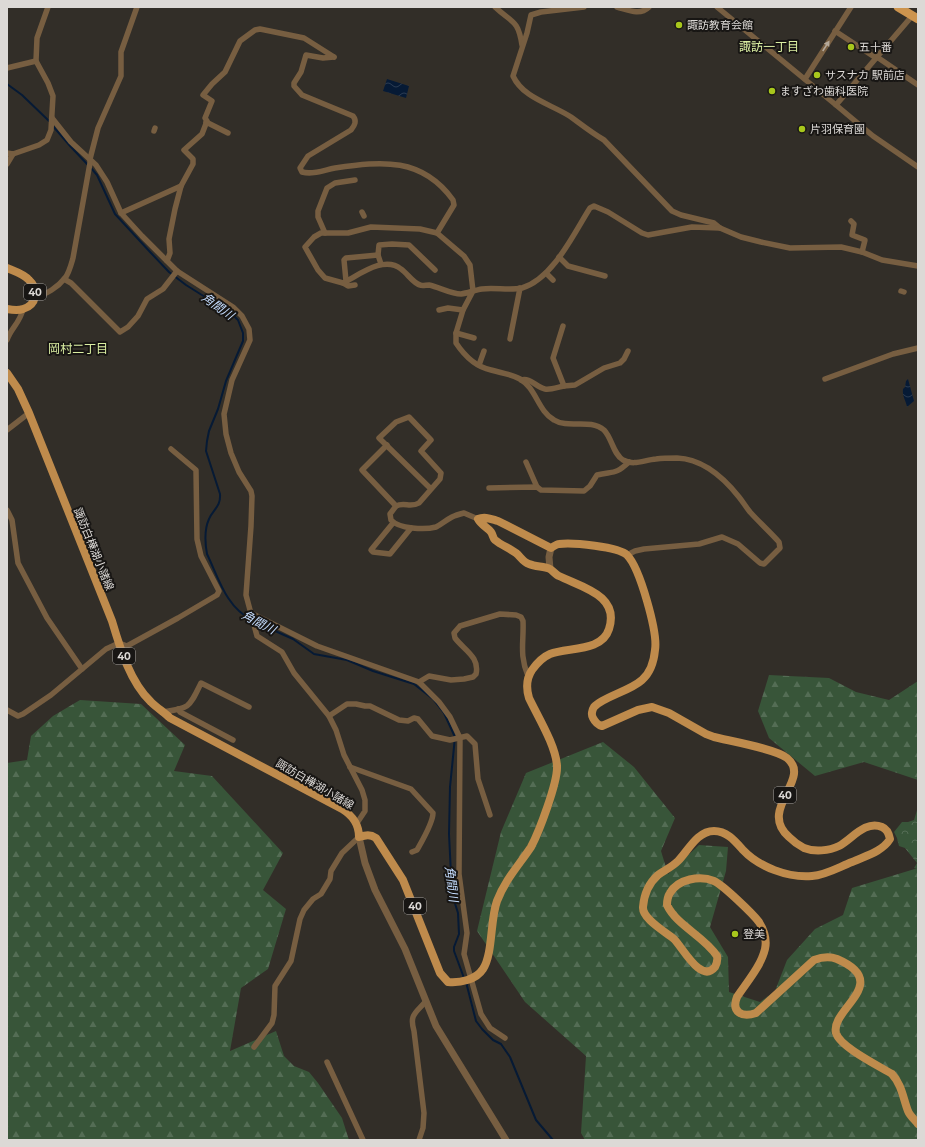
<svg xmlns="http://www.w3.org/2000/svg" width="925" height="1147" font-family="Montserrat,'Noto Sans JP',sans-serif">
  <defs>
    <pattern id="forest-firs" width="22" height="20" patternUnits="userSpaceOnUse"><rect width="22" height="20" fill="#385539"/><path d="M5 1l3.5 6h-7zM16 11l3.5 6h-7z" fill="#546d55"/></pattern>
    <pattern id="park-crowns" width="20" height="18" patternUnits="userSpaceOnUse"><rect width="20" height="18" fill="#385539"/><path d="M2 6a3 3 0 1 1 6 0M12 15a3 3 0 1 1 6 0" fill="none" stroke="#546d55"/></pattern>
    <pattern id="water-waves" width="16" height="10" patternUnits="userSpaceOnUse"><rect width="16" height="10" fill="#061a35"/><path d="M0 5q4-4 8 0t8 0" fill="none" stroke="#2a3b52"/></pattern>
  </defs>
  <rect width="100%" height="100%" fill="#322e28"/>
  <g fill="url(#forest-firs)">
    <path d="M769 675 829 678 856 692 889 700 918 681V780L864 762 815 776 769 738 758 711Z"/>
    <path d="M80 700 141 704 185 745 174 771 212 776 283 853 263 890 286 909 268 969 241 988 230 1051 276 1031 284 1056 294 1066 309 1072 318 1083 342 1118 349 1140H7V763L27 760 31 736 53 716Z"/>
    <path d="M603 742 634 767 675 818 661 851 668 874 699 845 728 847 726 871 710 927 728 957 729 992 760 1002 775 991 787 960 815 929 843 915 852 888 918 868V1140H585L581 1133 586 1056 525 1002 477 931 501 832 526 773Z"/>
  </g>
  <path fill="url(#park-crowns)" d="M918 807V869L914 868 917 863 905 848 899 846 897 838 894 832 902 822H908L914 820Z"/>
  <g fill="url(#water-waves)">
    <path d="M387 79 409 86 406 98 383 91Z"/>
    <path d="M908 379 914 401 907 407C906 401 902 396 903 389L905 387 906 381Z"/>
  </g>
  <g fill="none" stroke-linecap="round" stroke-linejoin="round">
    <g stroke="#061a35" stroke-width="2">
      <path d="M7 84 22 95 49 121"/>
      <path d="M52 125 71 147 88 165"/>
      <path d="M91 168 97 175 115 214 151 253 169 272 186 285 232 314 238 320 243 333V341L226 381 218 409 209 431 207 441 206 451 220 494C221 507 213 509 209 519 204 530 205 543 207 554 219 579 226 607 252 620"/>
      <path d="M255 622 293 639 314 654 347 660 373 671 414 684 433 699 444 713 455 737 450 787 449 834 452 894 458 913 459 934 454 947V951L464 978"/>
      <path d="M466 982 476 1021 482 1029 493 1040 501 1044 510 1057 536 1120 553 1140"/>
    </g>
    <g stroke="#775e41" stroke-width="5.5">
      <path d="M495 7C512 23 518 19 522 45"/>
      <path d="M584 7 541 12 531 15 527 33 513 76C523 98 551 104 571 117 582 125 592 133 604 140L672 211 681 215 714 223 720 228 741 237 761 242 790 248 841 247 862 252 882 260 918 266"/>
      <path d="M617 7C628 10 640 16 649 7"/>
      <path d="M717 7 836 105 873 136 918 167"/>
      <path d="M835 31 876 58"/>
      <path d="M334 57 323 58 306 55 301 72 294 83V86L302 95 353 116C357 121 355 125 351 130L308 156 300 168 302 172C313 175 324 170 335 168 382 161 422 157 453 200L454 205 437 233"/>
      <path d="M877 57 918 85"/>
      <path d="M7 68 36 61"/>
      <path d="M805 79 851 7"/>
      <path d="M836 105 912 16"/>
      <path d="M52 118 71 142 96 165 107 182 121 213 142 236 177 271 233 307 242 316 249 329 250 340 232 380 224 414 226 434 231 453 239 472 251 491 252 496 251 526 246 595 257 636 282 652 294 673 329 716 336 730 344 755 362 790 365 800V811L357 823"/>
      <path d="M206 122 228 133"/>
      <path d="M154 131 155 128"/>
      <path d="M7 153 13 154 39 145 47 140 51 130 53 96 48 83 36 61 37 38 48 7"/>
      <path d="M7 164 13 154"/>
      <path d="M362 212 364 216"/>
      <path d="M121 213 181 186"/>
      <path d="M851 221 854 224 852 235 865 240 862 252"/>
      <path d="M325 233 318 217V211L327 188 335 183 355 180"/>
      <path d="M559 257 568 266 605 276"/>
      <path d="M167 261 170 253 169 239 175 209 181 186 193 164V159L184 150 202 134 207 121 205 118 212 101 203 95 212 84 225 72 240 41 255 30 260 29 304 38 334 57"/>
      <path d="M381 264 378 255 379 245 392 244 409 245 435 270"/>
      <path d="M546 273 553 280"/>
      <path d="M64 279 71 283 120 332 128 327 138 316 147 299 163 289 177 271"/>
      <path d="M346 281 344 260 346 258 378 255"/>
      <path d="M343 283 348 286 355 285"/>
      <path d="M901 291 904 292"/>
      <path d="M36 296C46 295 58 287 65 278 69 273 71 265 73 258L90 163V159L98 128 121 76V52L137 7"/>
      <path d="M439 310 448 308 463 310"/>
      <path d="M456 333 474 338"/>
      <path d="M510 339 520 288"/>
      <path d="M7 340C11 328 20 323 23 309"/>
      <path d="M479 365 484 351"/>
      <path d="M825 379 893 354 918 348"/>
      <path d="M521 380C530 377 536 387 545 389 551 390 558 387 564 386L553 358 563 326"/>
      <path d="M564 386 575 385 604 368 620 363 624 359 628 351"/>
      <path d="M7 430 29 413"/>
      <path d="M387 445 362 470 396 506"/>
      <path d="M526 462 537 487"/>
      <path d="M489 488 537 487 541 490 584 491 590 486 597 475C614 471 615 475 629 462"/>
      <path d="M431 489 379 438 396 422 409 417 431 440 421 451 441 473 440 479 419 503C411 508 404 502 396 506L390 514 391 520C399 529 425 530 436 527 442 524 446 520 452 517 456 515 460 514 464 513L478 519"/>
      <path d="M7 510 12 520 18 563 47 618 82 669"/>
      <path d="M393 523 371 550 373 552 390 554 411 528"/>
      <path d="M627 555 635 551 644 549 699 544 722 537 738 544 760 563 764 564 780 548 779 542C770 532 759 522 750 512 746 507 743 502 739 497 724 478 703 459 677 458 670 458 663 458 656 459 644 460 634 466 623 460 613 454 612 438 604 430 590 418 568 429 554 420 538 411 536 388 520 379 511 374 501 373 491 370 476 367 464 355 456 343V333L463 310 473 291 470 265 464 256 437 233 420 229 371 227 348 233H321L314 237 305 247 318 270 325 278 343 283C359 275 384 255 401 269 407 273 413 283 420 285 422 286 426 285 429 285 439 287 451 294 461 294 468 293 475 290 482 289 495 287 509 291 522 288 553 279 574 233 590 208L594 206 608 212 642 233 648 235 692 227 720 228"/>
      <path d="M251 613 317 646 419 682 439 702 450 717 460 738 459 874 467 933 464 954 481 1014 490 1028 505 1038"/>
      <path d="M419 682 429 676 451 680 464 679 473 677 476 674C480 657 464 650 455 638L454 633 460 626 500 614 516 615 521 617 523 621C524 642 519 654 528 676"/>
      <path d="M178 709 180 712 233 740"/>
      <path d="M7 710 18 716 23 714 51 695 106 649 119 643 127 646 178 618 217 595 219 591 201 556 197 539 196 470 171 449"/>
      <path d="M163 712C190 708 189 708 201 683L249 707"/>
      <path d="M329 716 347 704H356L365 706H370L399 720 408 721 414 718 418 719 432 736 450 740 467 736 475 744 478 779 490 815"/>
      <path d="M350 767 411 789 433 813C433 823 422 841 417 850L412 852"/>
      <path d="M254 1047 272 1023 274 1015 275 986 291 961 300 919 304 910 313 899 321 894 330 879 331 871 342 853 359 837"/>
      <path d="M327 1062 363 1140"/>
      <path d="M419 1140 423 1128 424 1113 414 1031C409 1014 416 1013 426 1001"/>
    </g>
    <g stroke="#775e41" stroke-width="7">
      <path d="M550 569 549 557 551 548"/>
      <path d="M359 837 365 863 375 890 405 949 436 1026 506 1140"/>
    </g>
    <g stroke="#bf8b4c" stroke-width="8">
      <path d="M7 268C14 271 24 274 29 280 39 289 37 305 23 309 18 311 12 310 7 309"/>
      <path d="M7 373 18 389 29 413 112 621C120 648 130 682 151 702 157 708 164 712 170 718L342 809C353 816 359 824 359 837 366 835 370 834 376 838L403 880 440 973 448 982C460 983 476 980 483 969 493 954 490 920 497 901 505 880 519 865 531 847 539 832 558 782 557 766 556 746 538 717 529 698 526 688 526 679 532 670 537 663 543 657 550 654 568 647 602 652 609 629 620 595 581 587 559 576 556 575 553 571 550 569 544 566 536 567 529 564 523 562 520 556 516 553 509 548 501 545 495 540 493 538 493 535 491 532 487 527 481 525 478 519 485 516 491 519 498 521L551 548C554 546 557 544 559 544 572 542 619 547 627 555 640 568 658 633 655 650 654 661 650 673 642 680 630 691 603 697 594 707 592 710 591 715 593 718 595 722 598 725 602 726L638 710 652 707 669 713 706 734 714 737C730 741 776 749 787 758 813 779 757 809 789 837 793 841 798 845 804 848 814 852 829 851 839 846 852 839 865 820 882 827 887 829 889 834 890 839 882 852 865 856 852 862 839 867 826 875 812 876 788 878 759 867 743 850 735 841 727 831 714 831 697 831 688 851 678 861 672 867 665 870 658 875 649 883 644 895 643 907 642 919 666 932 674 939 683 948 701 984 715 967 717 963 718 960 717 956 704 936 677 926 667 905 667 901 668 896 670 893 678 879 700 875 714 881 723 885 753 914 759 922 764 930 767 940 765 949 761 966 747 982 737 997 731 1012 742 1018 756 1013L814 960C822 957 829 956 837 959 893 983 830 1009 836 1033 840 1047 879 1066 892 1074 902 1085 903 1098 908 1111 910 1116 915 1120 918 1124"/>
    </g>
    <path stroke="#cd944e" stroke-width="9" d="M898 7 918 19"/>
  </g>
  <defs><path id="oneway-solid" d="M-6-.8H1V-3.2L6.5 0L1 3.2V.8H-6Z"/></defs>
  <use fill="#b4a89a" href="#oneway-solid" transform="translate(826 46) rotate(-57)"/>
  <g fill="#a8c71c" stroke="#181614" stroke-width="1.5">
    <circle cx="679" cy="25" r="4"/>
    <circle cx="851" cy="47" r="4"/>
    <circle cx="817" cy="75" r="4"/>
    <circle cx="772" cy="91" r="4"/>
    <circle cx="802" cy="129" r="4"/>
    <circle cx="735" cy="934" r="4"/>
  </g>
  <g text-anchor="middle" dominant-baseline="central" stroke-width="4" stroke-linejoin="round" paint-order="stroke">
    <g fill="#181614" stroke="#a19e9c" stroke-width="1">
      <rect x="24" y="284" width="22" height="16" rx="3"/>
      <rect x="113" y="648" width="22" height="16" rx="3"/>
      <rect x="774" y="787" width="22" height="16" rx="3"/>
      <rect x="404" y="898" width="22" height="16" rx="3"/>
    </g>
    <g font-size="10" font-weight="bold" fill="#dcd9d6">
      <text x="35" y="292">40</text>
      <text x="124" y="656">40</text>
      <text x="785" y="795">40</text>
      <text x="415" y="906">40</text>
    </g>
    <g font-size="11" fill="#dcd9d6" stroke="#181614" text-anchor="start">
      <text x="687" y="25">諏訪教育会館</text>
      <text x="859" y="47">五十番</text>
      <text x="825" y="75">サスナカ 駅前店</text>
      <text x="780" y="91">ますざわ歯科医院</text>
      <text x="810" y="129">片羽保育園</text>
      <text x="743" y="934">登美</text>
    </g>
    <g font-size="11" fill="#dcd9d6" stroke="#181614">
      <text transform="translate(94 549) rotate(68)">諏訪白樺湖小諸線</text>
      <text transform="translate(315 784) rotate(30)">諏訪白樺湖小諸線</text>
    </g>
    <g font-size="12" fill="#daeea2" stroke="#181614">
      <text x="769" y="46">諏訪一丁目</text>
      <text x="78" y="348">岡村二丁目</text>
    </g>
    <g font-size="12" font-style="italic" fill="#c5ddff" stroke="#181614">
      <text transform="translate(218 306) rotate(35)">角間川</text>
      <text transform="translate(259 622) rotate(28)">角間川</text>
      <text transform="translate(452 884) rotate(83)">角間川</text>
    </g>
  </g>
  <rect width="925" height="1147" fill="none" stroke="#dcd9d6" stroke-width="16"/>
</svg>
